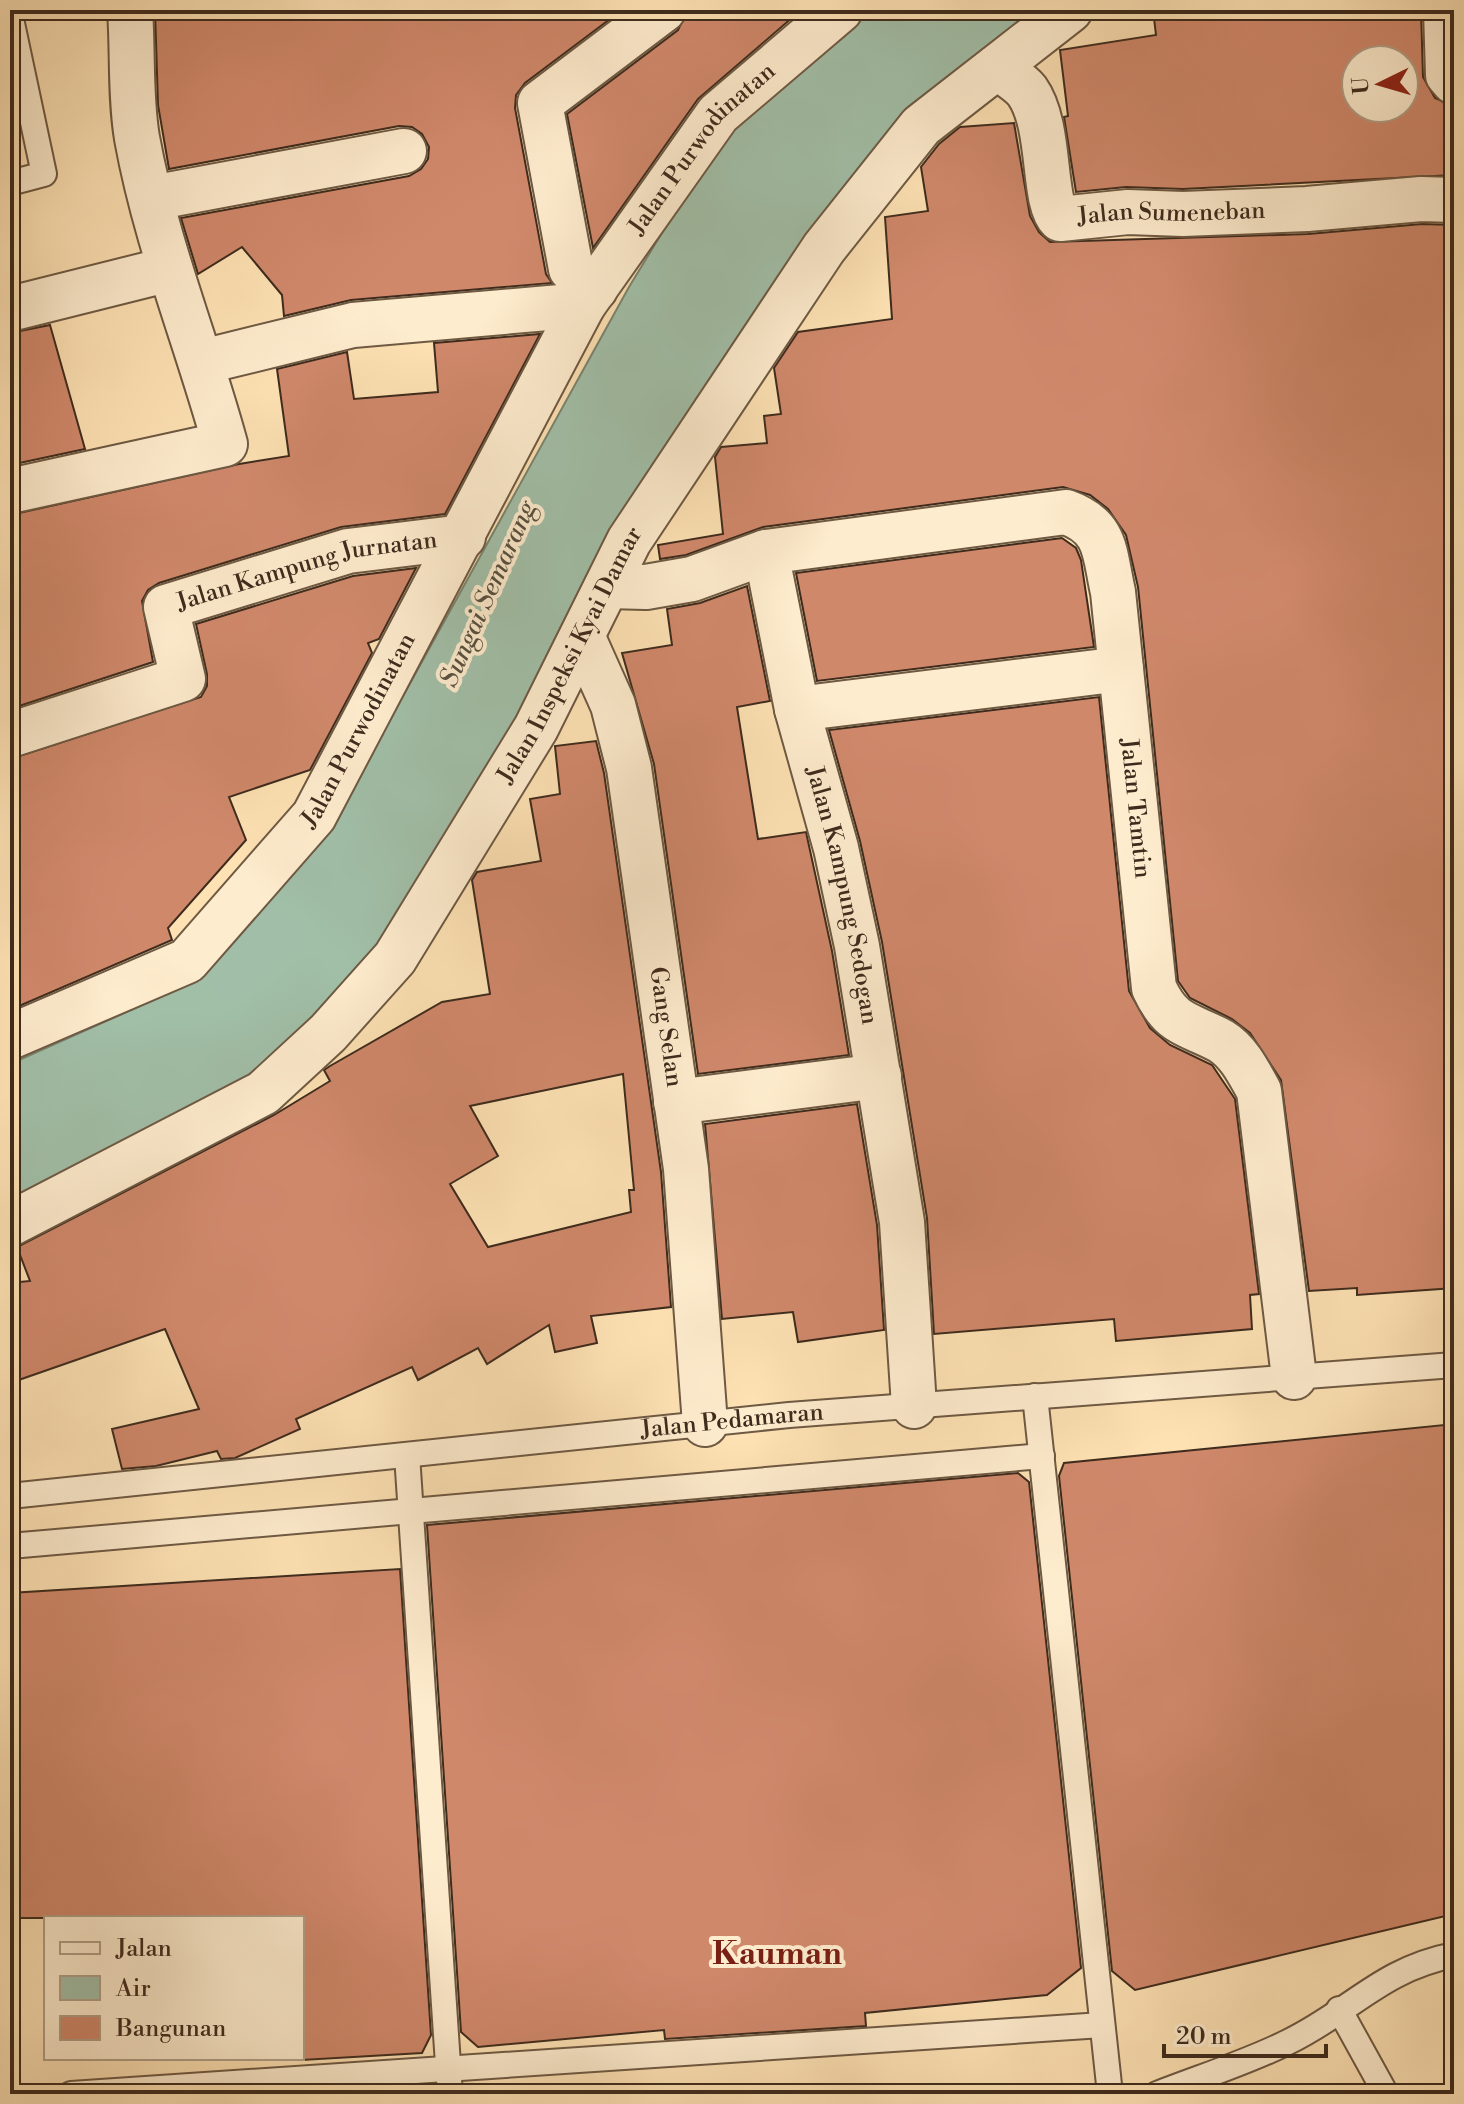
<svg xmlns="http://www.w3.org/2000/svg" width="1464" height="2104" font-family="'Libre Bodoni',serif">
  <rect width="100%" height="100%" fill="#fee2b4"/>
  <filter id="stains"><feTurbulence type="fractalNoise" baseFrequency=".0025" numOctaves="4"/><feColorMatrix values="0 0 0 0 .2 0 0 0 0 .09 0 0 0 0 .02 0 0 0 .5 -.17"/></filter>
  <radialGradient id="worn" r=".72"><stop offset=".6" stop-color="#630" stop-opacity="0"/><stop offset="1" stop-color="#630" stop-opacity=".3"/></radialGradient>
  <path fill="#a1bfa8" stroke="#798470" stroke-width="2" d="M868 10H1048L895 142 472 821 372 970 260 1083 83 1168 10 1198V1064L196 981 324 839 629 287 727 126Z"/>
  <g fill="#d0886b" stroke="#3e2b1d" stroke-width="2" fill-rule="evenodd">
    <path d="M155 10H622L525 83 516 95 515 108 546 274 552 283 351 300 284 316 282 295 242 247 198 274 181 218 409 176 421 169 428 159 429 147 422 134 412 127 399 126 169 169 158 105Z"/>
    <path d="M687 10H801L698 99 593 248 567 114 678 30Z"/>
    <path d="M1153 10H1421L1423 77 1435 98 1454 106V175L1183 189 1126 187 1076 192 1064 117 1068 116 1060 50 1156 35ZM1356 60H1404V108H1356Z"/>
    <path d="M1014 123 1030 216 1039 232 1050 242 1308 234 1422 224 1454 225V1016L1449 1017 1454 1063V1288L1357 1295V1288L1309 1291 1281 1080 1250 1033 1232 1019 1190 998 1178 981 1138 587 1126 535 1108 509 1090 495 1063 487 763 527 686 555 660 559 658 545 723 534 715 457 721 447 767 443 764 416 781 414 774 368 798 332 892 319 885 217 928 211 921 167 939 144 960 127Z"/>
    <path d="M50 325 85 449 10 465V333Z"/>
    <path d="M540 334 445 514 341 527 159 583 148 590 142 601 153 662 10 709V515L239 464 289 456 277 369 347 352 354 399 438 392 434 343Z"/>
    <path d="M1062 538 1076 548 1081 560 1094 647 817 681 796 573Z"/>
    <path d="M416 568 379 639 368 643 372 653 310 770 229 797 246 840 168 928 172 940 10 1010V759L201 697 207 686V674L196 624 353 576Z"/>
    <path d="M747 586 770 701 737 707 758 839 806 832 832 951 849 1055 698 1074 654 764 622 653 672 645 667 609 700 603Z"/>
    <path d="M1099 697 1129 991 1150 1028 1170 1045 1212 1065 1235 1099 1259 1294 1250 1295 1252 1329 1116 1341 1114 1319 934 1334 927 1218 882 942 860 841 829 730Z"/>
    <path d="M596 741 604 773 661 1172 671 1307 591 1316 597 1343 555 1352 549 1325 487 1364 478 1348 418 1380 412 1367 296 1419 300 1429 235 1458 221 1459 217 1451 156 1466 122 1469 112 1429 199 1409 165 1329 10 1383V1283L30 1281 17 1247 274 1115 330 1081 324 1070 330 1066 442 1002 490 994 472 880 477 872 541 861 530 799 560 794 555 746ZM623 1074 634 1190H629L631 1212 488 1247 450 1184 498 1156 470 1106Z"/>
    <path d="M857 1104 877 1225 884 1330 798 1342 793 1312 722 1319 705 1124Z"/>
    <path d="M1454 1424V1914L1135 1990 1112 1971 1059 1476 1064 1463Z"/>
    <path d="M1018 1473 1029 1482 1081 1968 1047 1995 865 2013 866 2026 665 2039 664 2030 478 2047 461 2032 427 1525Z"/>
    <path d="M400 1569 431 2035 422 2053 302 2060V1918H10V1593Z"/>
  </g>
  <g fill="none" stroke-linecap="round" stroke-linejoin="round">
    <defs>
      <g id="service">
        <path d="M10 14 44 174 10 183"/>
        <path d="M1035 1396 1110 2094"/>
        <path d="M407 1455 450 2094"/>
        <path id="s1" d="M10 1496 789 1415 1454 1365"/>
        <path d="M10 1546 1042 1456"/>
        <path d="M1339 2009 1386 2094"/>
        <path d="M71 2094 1102 2025"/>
        <path d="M1157 2094C1200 2077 1246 2063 1288 2042 1349 2013 1381 1969 1454 1955"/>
      </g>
      <g id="minor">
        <path d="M1446 10 1448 75 1454 82"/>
        <path id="s2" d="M997 67C1006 74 1020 82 1027 91 1052 126 1042 201 1060 219L1128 212 1183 214 1307 209 1421 199 1454 200"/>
        <path d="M152 198 404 151"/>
        <path d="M595 289 571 269 540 103 663 10"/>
        <path d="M10 309 170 269"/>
        <path d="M202 362 353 325 583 305"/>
        <path d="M10 491 225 444C197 342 156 243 137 138 130 97 133 52 130 10"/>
        <path id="s3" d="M766 552 797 709 836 848 857 946 902 1222 914 1406"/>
        <path id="s4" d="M607 586 646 587 692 579 766 552 1066 512C1108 527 1104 553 1113 592L1154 988C1172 1027 1188 1023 1221 1041 1239 1052 1249 1073 1259 1091L1294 1377"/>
        <path id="s5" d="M583 638 613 705 629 768 686 1169 705 1424"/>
        <path d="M797 709 1121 669"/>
        <path id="s6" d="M10 735 183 679 166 607 348 551 463 537"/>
        <path id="s7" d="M10 1037 187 961 314 816 583 305 718 114 840 10"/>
        <path d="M676 1102 879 1076"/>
        <path id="s8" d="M10 1224 263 1093 328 1033 395 958 536 728 629 541 824 248 921 126 1070 10"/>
      </g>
    </defs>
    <use href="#service" stroke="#6e5943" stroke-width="28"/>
    <use href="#minor" stroke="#6e5943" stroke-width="48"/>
    <use href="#service" stroke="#feecce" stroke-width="24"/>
    <use href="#minor" stroke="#feecce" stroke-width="44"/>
  </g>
  <g text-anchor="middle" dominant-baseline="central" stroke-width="8" stroke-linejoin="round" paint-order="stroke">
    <g font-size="24" fill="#3e2b1d" stroke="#feecce">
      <text stroke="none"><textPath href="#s7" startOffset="1160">Jalan Purwodinatan</textPath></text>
      <text stroke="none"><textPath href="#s2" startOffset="284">Jalan Sumeneban</textPath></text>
      <text stroke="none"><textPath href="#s6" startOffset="402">Jalan Kampung Jurnatan</textPath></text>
      <text stroke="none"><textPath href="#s8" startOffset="824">Jalan Inspeksi Kyai Damar</textPath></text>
      <text stroke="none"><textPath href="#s7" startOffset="482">Jalan Purwodinatan</textPath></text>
      <text stroke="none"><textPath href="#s4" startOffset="784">Jalan Tamtin</textPath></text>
      <text stroke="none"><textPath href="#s3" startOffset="352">Jalan Kampung Sedogan</textPath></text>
      <text stroke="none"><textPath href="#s5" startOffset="400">Gang Selan</textPath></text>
      <text stroke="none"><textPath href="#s1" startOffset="726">Jalan Pedamaran</textPath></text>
    </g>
    <g font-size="26" font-style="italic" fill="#575040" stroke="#feecce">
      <text transform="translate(488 594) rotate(-66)">Sungai Semarang</text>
    </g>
    <g font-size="32" font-weight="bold" fill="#7a1f14" stroke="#feecce">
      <text x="777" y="1954">Kauman</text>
    </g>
  </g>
  <rect width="1464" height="2104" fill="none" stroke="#fee2b4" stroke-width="40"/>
  <rect x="12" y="12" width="1440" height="2080" fill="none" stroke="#3e2b1d" stroke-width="4"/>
  <rect x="20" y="20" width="1424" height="2064" fill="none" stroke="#3e2b1d" stroke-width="2"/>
  <rect x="44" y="1916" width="260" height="144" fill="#feecce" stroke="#b19f87" stroke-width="2"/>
  <rect x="60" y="1942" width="40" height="12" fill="#feecce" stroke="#b19f87" stroke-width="2"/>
  <text x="116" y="1956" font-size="24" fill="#3e2b1d">Jalan</text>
  <rect x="60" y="1976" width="40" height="24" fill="#a1bfa8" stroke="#b19f87" stroke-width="2"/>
  <text x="116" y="1996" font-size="24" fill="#3e2b1d">Air</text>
  <rect x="60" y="2016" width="40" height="24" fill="#d0886b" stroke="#b19f87" stroke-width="2"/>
  <text x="116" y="2036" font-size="24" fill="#3e2b1d">Bangunan</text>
  <g transform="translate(1380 84) rotate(265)"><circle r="38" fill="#feecce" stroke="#b19f87" stroke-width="2"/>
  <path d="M0-6L14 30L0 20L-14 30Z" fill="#8f2418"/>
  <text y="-12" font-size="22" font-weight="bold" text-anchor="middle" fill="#3e2b1d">U</text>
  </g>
  <path d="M1164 2044v12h162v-12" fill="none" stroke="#3e2b1d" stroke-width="4"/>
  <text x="1176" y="2044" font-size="24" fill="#3e2b1d" stroke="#feecce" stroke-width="6" paint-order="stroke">20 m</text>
  <rect width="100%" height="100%" filter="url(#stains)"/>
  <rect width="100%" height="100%" fill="url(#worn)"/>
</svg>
